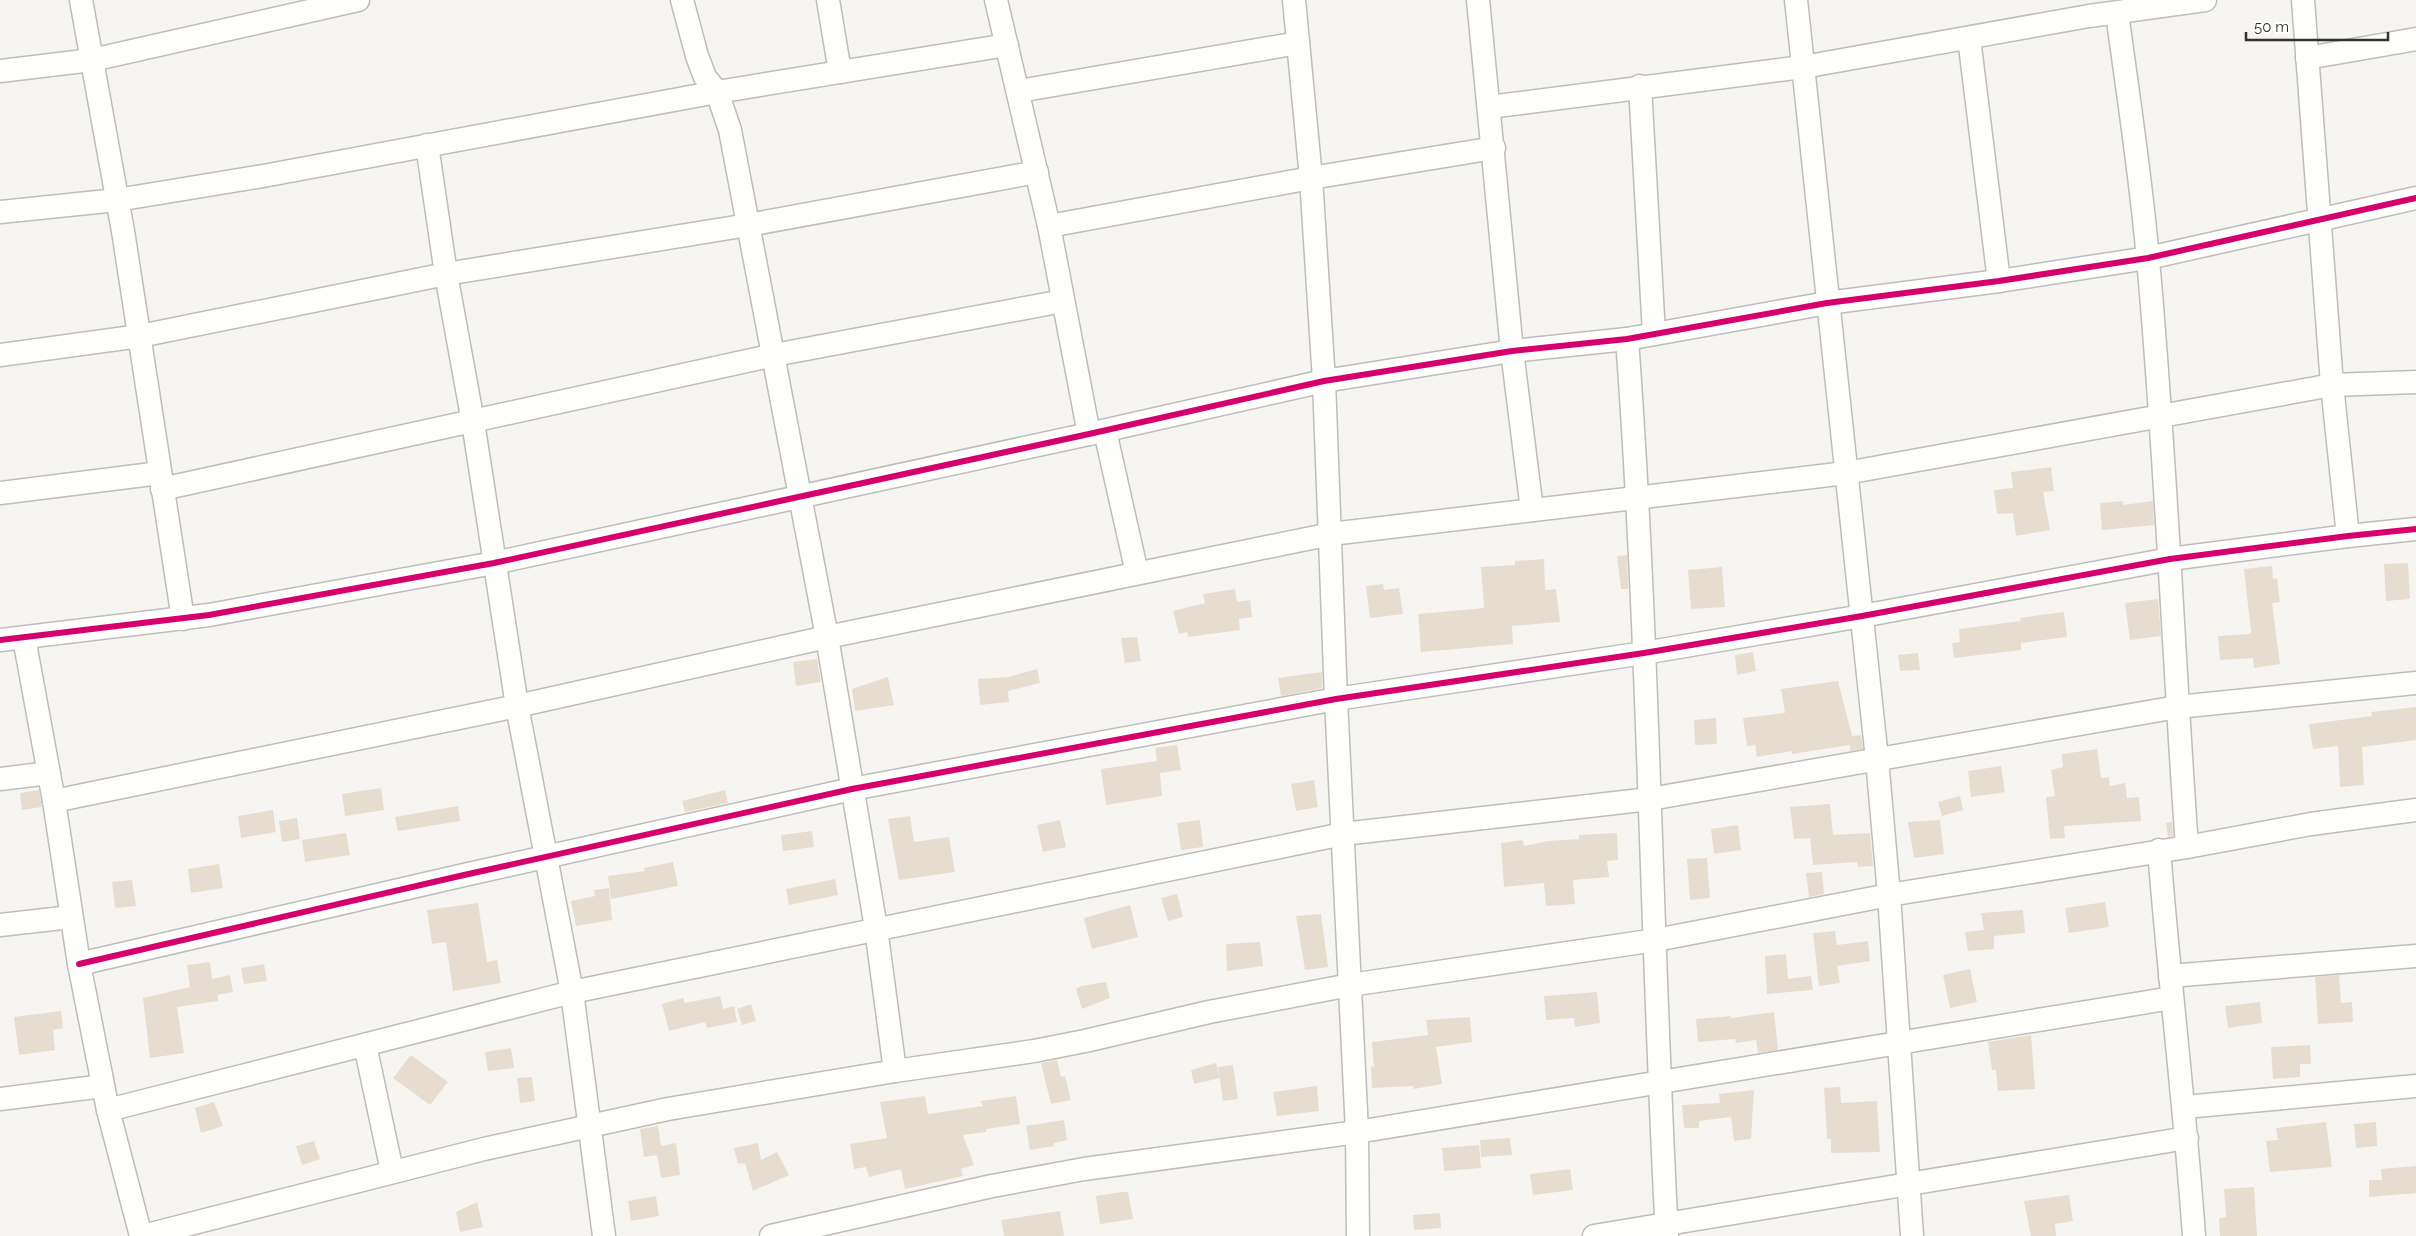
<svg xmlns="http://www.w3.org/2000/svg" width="2416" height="1236" font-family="Raleway,sans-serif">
  <rect width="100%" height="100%" fill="#f7f5f2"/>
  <g fill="#e6ddd0">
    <path d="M2051 467 2054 491 2043 492 2050 530 2016 536 2013 513 1997 514 1994 490 2013 488 2011 472Z"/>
    <path d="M2123 501V505L2153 501 2154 525 2102 530 2100 503Z"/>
    <path d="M1627 555 1628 589H1621L1617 556Z"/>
    <path d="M1544 559 1545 590 1556 589 1560 622 1512 626 1513 644 1421 652 1418 614 1484 608 1481 567 1515 565V561Z"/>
    <path d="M2408 563 2410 599 2386 601 2384 564Z"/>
    <path d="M2272 566 2273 579 2277 578 2280 602 2272 603 2280 664 2254 668 2253 658 2220 660 2218 636 2249 634 2251 632 2244 569Z"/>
    <path d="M1722 567 1725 607 1691 609 1688 570Z"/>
    <path d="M1383 584 1384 590 1399 588 1403 614 1370 618 1366 586Z"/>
    <path d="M1235 589 1237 602 1250 600 1252 617 1239 619 1240 630 1188 637 1187 632 1179 634 1173 611 1205 603 1203 594Z"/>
    <path d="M2158 599 2161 636 2130 640 2125 603Z"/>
    <path d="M2064 612 2067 637 2021 643V650L1954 658 1952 643 1960 642 1959 629 2021 621 2020 618Z"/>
    <path d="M1137 637 1141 661 1125 663 1121 638Z"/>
    <path d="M1753 652 1756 671 1737 675 1735 655Z"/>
    <path d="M1918 653 1920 670 1900 671 1898 655Z"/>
    <path d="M817 659 821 682 796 686 793 662Z"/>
    <path d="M1037 669 1040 683 1008 691 1009 702 980 705 978 679 1008 677Z"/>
    <path d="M1322 672V688L1281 696 1278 678Z"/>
    <path d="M888 677 894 705 855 711 852 689Z"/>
    <path d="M1838 681 1852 736 1861 735 1863 749 1850 751V745L1792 754V751L1757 757 1755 745 1747 746 1743 718 1785 713 1781 689Z"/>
    <path d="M2416 707V740L2362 747 2364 785 2340 787 2338 746 2313 749 2309 724 2372 716 2371 712Z"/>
    <path d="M1716 718 1717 744 1695 745 1694 720Z"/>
    <path d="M1177 745 1181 770 1160 773 1162 796 1106 805 1101 769 1157 761 1155 748Z"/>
    <path d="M2097 749 2101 778 2109 777 2110 786 2125 783 2127 798 2139 797 2141 821 2064 826 2065 838 2050 839 2046 797 2055 796 2051 770 2063 767 2062 754Z"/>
    <path d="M2001 766 2005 792 1971 797 1968 771Z"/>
    <path d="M1314 780 1318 807 1296 811 1291 784Z"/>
    <path d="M381 788 384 810 345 816 342 794Z"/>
    <path d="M39 790 42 807 22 810 20 793Z"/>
    <path d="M725 790 728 803 685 812 682 801Z"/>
    <path d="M1960 796 1963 810 1942 816 1938 802Z"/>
    <path d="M1830 804 1833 835 1870 833 1873 866 1858 867 1857 862 1813 865 1810 838 1794 839 1790 807Z"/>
    <path d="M458 806 460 821 398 831 395 817Z"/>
    <path d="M273 810 276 832 241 838 238 816Z"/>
    <path d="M910 816 914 842 949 837 955 872 899 880 888 819Z"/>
    <path d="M297 818 300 839 282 842 279 821Z"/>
    <path d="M1060 820 1066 847 1043 852 1037 825Z"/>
    <path d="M1200 820 1203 847 1181 850 1177 823Z"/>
    <path d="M1940 820 1944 854 1914 858 1908 822Z"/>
    <path d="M2172 822 2173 836 2168 837 2166 823Z"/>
    <path d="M1738 825 1741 850 1714 854 1711 829Z"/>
    <path d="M812 831 814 847 783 851 781 835Z"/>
    <path d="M346 833 350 855 305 862 302 840Z"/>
    <path d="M1617 833 1618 860 1607 861 1609 877 1573 880 1575 904 1546 906 1544 883 1504 887 1501 843 1523 840 1524 846 1548 841 1579 839V835Z"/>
    <path d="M1707 858 1710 898 1690 900 1687 859Z"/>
    <path d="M673 862 678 886 611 899 608 876 645 871 644 868Z"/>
    <path d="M219 864 223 888 191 893 188 869Z"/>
    <path d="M1822 872 1824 894 1809 897 1806 873Z"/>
    <path d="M835 879 838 895 789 905 786 889Z"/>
    <path d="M132 880 136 906 115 908 112 882Z"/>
    <path d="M609 888 612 920 576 926 571 901 595 896 594 890Z"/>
    <path d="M1177 894 1183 917 1168 921 1161 898Z"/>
    <path d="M2105 902 2109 927 2069 933 2065 908Z"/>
    <path d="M478 903 487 962 497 960 501 983 453 991 446 942 432 944 427 910Z"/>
    <path d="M1130 905 1138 937 1092 949 1084 918Z"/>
    <path d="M2023 910 2025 933 1994 936V949L1968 951 1965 932 1984 930 1981 913Z"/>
    <path d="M1321 914 1328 967 1305 970 1296 916Z"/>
    <path d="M1835 931 1837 945 1868 941 1870 961 1837 966 1840 983 1819 986 1813 933Z"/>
    <path d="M1260 942 1263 966 1227 971 1226 944Z"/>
    <path d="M1786 954 1788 979 1811 976 1813 990 1767 994 1765 956Z"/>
    <path d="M210 962 212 979 230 975 233 992 218 995V1001L177 1007 184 1053 150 1058 143 998 190 987 187 965Z"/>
    <path d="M264 964 267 981 244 984 241 968Z"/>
    <path d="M1970 969 1977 1002 1950 1008 1943 975Z"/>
    <path d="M2339 975 2341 1003 2352 1002 2353 1022 2318 1024 2315 977Z"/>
    <path d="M1106 982 1110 998 1082 1009 1076 989 1081 986Z"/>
    <path d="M1597 992 1600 1023 1575 1027 1574 1018 1546 1020 1544 996Z"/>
    <path d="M720 996 723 1009 734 1006 737 1022 707 1028 705 1022 669 1031 662 1004 683 998 685 1003Z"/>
    <path d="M2260 1002 2262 1023 2228 1028 2225 1006Z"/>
    <path d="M751 1004 756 1021 742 1025 737 1009Z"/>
    <path d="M61 1011 63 1028 53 1030 55 1050 19 1055 14 1017Z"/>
    <path d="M1774 1012 1778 1050 1758 1053 1756 1040 1736 1043 1735 1039 1698 1042 1696 1019 1731 1016V1018Z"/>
    <path d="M1470 1017 1472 1042 1436 1047 1442 1084 1414 1089 1413 1086 1372 1088 1371 1067 1374 1066 1372 1042 1428 1035 1426 1020Z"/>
    <path d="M2031 1035 2035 1089 1998 1091 1996 1070H1992L1988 1042Z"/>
    <path d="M2310 1045 2311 1064H2300V1077L2273 1079 2271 1047Z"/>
    <path d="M511 1048 514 1068 488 1071 485 1052Z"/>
    <path d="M411 1055 448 1082 430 1105 393 1078Z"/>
    <path d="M1057 1060 1061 1077 1065 1076 1071 1100 1051 1104 1041 1063Z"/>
    <path d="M1216 1063 1220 1078 1194 1084 1191 1070Z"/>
    <path d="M1233 1065 1238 1099 1223 1101 1218 1067Z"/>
    <path d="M532 1077 535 1101 520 1103 517 1078Z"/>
    <path d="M1317 1086 1319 1111 1277 1116 1273 1092Z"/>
    <path d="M1840 1087 1841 1103 1877 1101 1880 1152 1831 1153V1139H1827L1824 1088Z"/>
    <path d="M1754 1090 1751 1139 1734 1141 1731 1117 1699 1121V1128H1684L1682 1105 1720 1103 1719 1094Z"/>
    <path d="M925 1096 928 1114 983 1106 981 1101 1016 1096 1020 1124 986 1129V1132L963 1135 974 1165 961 1169 963 1176 905 1189 901 1169 869 1177 866 1167 854 1169 850 1144 887 1138 880 1102Z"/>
    <path d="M214 1102 223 1126 201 1133 195 1108Z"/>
    <path d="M1064 1120 1067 1140 1054 1143V1146L1030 1150 1026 1126Z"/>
    <path d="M2326 1122 2332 1167 2270 1172 2266 1141 2278 1140 2276 1128Z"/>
    <path d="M2376 1122 2377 1146 2356 1148 2354 1124Z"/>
    <path d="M658 1126 661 1146 676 1143 680 1175 661 1178 657 1155 644 1157 640 1129Z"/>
    <path d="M1510 1138 1512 1155 1481 1157 1480 1140Z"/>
    <path d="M314 1141 320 1159 302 1165 296 1146Z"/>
    <path d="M758 1143 761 1160 777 1152 789 1175 753 1191 745 1163 738 1164 734 1148Z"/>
    <path d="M1479 1145 1481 1168 1444 1171 1442 1148Z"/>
    <path d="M2416 1166V1193L2369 1197V1180H2382L2381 1169Z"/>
    <path d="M1570 1169 1573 1190 1533 1195 1530 1174Z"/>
    <path d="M2254 1187 2257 1236H2220L2219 1218 2226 1217 2224 1189Z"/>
    <path d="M1122 1192H1128L1133 1219 1100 1224 1096 1196Z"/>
    <path d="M2069 1195 2073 1221 2055 1224 2056 1236H2031L2024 1201Z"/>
    <path d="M656 1196 659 1216 631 1221 628 1201Z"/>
    <path d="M477 1202 483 1227 460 1232 456 1212Z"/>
    <path d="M1060 1211 1064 1236H1004L1001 1220Z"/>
    <path d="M1440 1213 1441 1228 1414 1230 1413 1215Z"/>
  </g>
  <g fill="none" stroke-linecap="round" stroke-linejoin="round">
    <defs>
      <g id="street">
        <path d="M81 0 123 231 183 619"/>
        <path d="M682 0 697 56 705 77 717 92 730 130 827 637 876 928 895 1071"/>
        <path d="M828 0 840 72"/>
        <path d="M996 0 1049 226 1089 434"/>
        <path d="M1294 0 1311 178 1324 381 1336 699 1357 1132 1358 1236"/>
        <path d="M1478 0 1512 351 1532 510"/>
        <path d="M1796 0 1877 759 1889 895 1912 1236"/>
        <path d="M2303 0 2332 385 2348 536"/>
        <path d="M2117 13C2128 95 2141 177 2148 260 2166 455 2173 651 2187 847"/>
        <path d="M1969 38 1999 281"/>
        <path d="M2307 58 2416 39"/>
        <path d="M0 71 92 60 358 0"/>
        <path d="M1640 86 1654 334"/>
        <path d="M1019 91 1298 43"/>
        <path d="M1489 107 1803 67 2089 16 2205 0"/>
        <path d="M427 145 446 274 473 422 517 706 572 992 604 1236"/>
        <path d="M0 212 117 200 263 176 717 92 1007 45"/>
        <path d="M1049 226 1311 178 1494 148"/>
        <path d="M1627 339C1649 637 1651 937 1667 1236"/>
        <path d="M0 355 140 336 446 274 748 225 1037 172"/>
        <path d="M1105 431 1137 573"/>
        <path d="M162 489 774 355 1063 301"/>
        <path d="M0 493 160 473"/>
        <path d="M24 638 54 801 79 964 108 1110 141 1236"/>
        <path d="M0 640 209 615 494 563 1089 434 1324 381 1512 351 1627 339 1827 303 1999 281 2148 258 2416 198"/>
        <path d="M0 779 49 773"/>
        <path d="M54 801 517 706 827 637 1331 534 1846 473 2332 385 2416 382"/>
        <path d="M2159 850C2169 979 2185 1107 2194 1236"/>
        <path d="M0 925 71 917"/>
        <path d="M79 964 464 875 852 789 1336 699 1644 653 1862 616 2170 559 2348 536 2416 529"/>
        <path d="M2170 976 2416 956"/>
        <path d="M365 1045 392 1171"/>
        <path d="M0 1099 103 1086"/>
        <path d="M2184 1107 2416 1086"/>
        <path d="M108 1110 572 992 1343 834 1650 799 2177 707 2416 683"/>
        <path d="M143 1236 484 1149 668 1109 895 1071 1034 1051 1085 1041 1209 1012 1350 985 1656 940 1889 895 2187 847 2311 824 2416 810"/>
        <path d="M771 1236 992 1186 1084 1169 1357 1132 2172 998"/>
        <path d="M1594 1236 2187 1138"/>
      </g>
    </defs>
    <use href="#street" stroke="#bfbdba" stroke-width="25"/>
    <use href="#street" stroke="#fefefd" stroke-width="22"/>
    <defs>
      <g id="cycleway">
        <path d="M0 640 209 615 494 563 1089 434 1324 381 1512 351 1627 339 1827 303 1999 281 2148 258 2416 198"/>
        <path d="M79 964 464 875 852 789 1336 699 1644 653 1862 616 2170 559 2348 536 2416 529"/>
      </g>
    </defs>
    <use href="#cycleway" stroke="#fff" stroke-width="9"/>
    <use href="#cycleway" stroke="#d6006c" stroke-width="6"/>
  </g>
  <path d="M2246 32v8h142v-8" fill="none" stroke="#32312e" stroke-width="2.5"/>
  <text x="2254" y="32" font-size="15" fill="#32312e" stroke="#ffffff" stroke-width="4" paint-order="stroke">50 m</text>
</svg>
